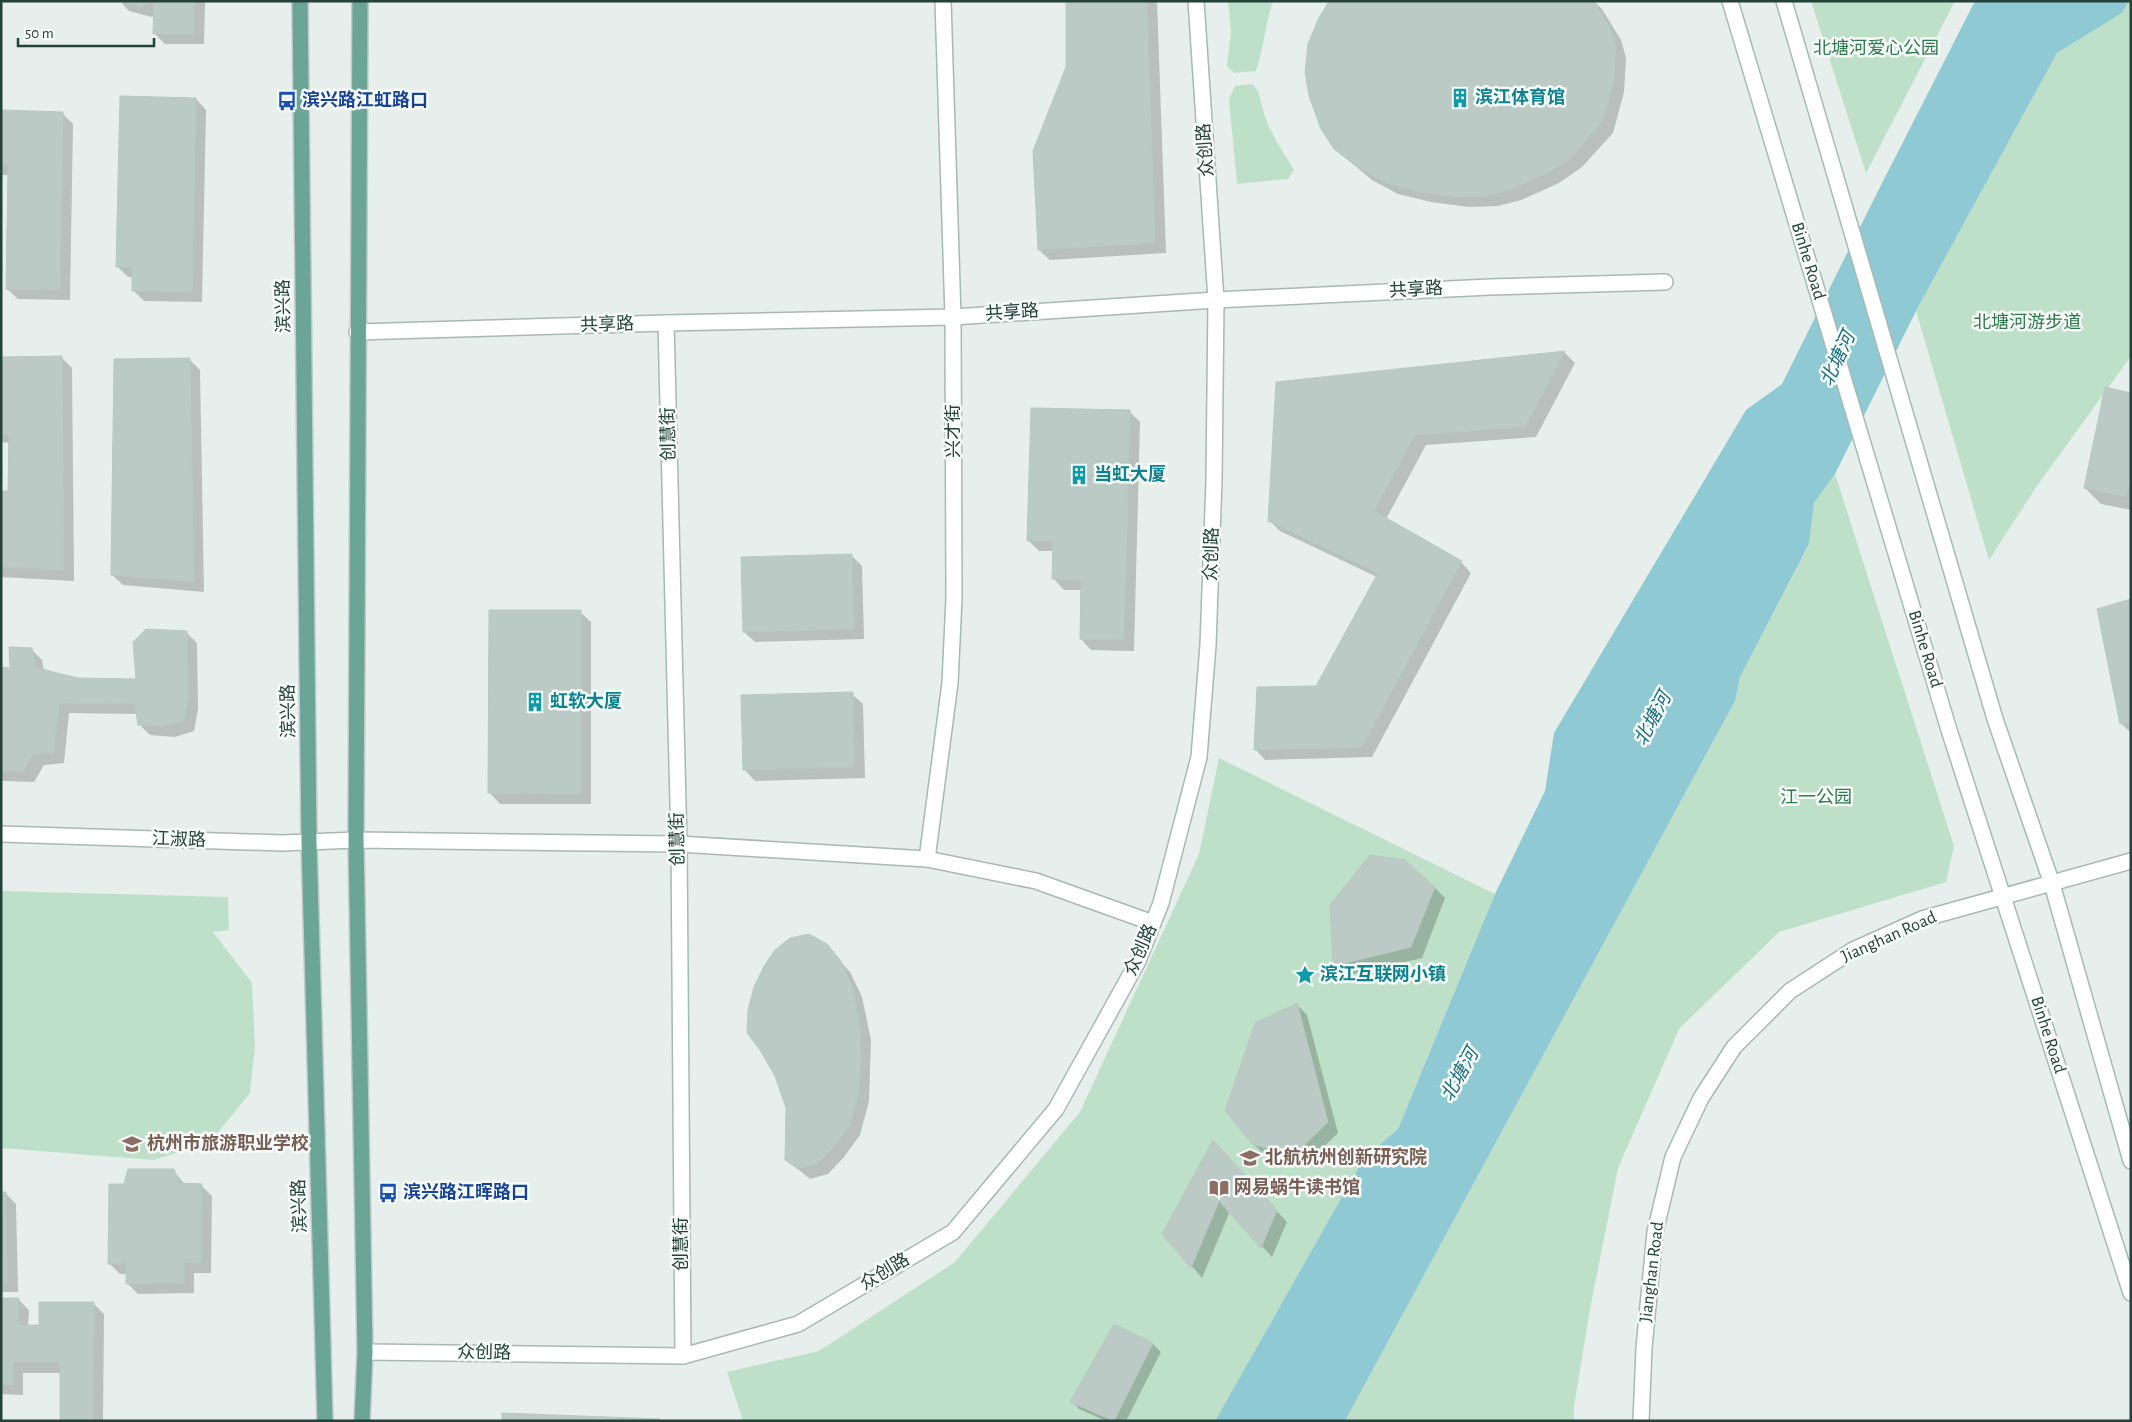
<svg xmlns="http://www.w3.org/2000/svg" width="2132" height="1422" font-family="'Alegreya Sans','Noto Sans SC',sans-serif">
  <rect width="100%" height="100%" fill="#e6efeb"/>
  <g fill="#bfe0c8">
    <path d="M1228 1H1273C1265 24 1264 48 1256 71L1234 73 1227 66 1231 31Z"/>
    <path d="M1811 1H1955L1866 173Z"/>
    <path d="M2129 1H2131V356L2037 486 1989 560 1916 311 2057 53 2122 13Z"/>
    <path d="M1252 84C1260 90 1260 100 1263 109 1268 131 1283 151 1294 170L1288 179 1237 184 1229 99 1235 86Z"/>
    <path d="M1835 474 1954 846 1946 882 1779 932 1679 1029 1618 1168 1590 1309 1574 1406V1421H1345L1735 701 1740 677 1809 545 1814 503Z"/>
    <path d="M1219 758 1495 894 1398 1129 1364 1158 1215 1421H743L727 1372 819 1351 955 1262 1080 1112 1199 854Z"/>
    <path d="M1 891 228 897 229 930 213 932 252 983 255 1046 250 1093 210 1142 154 1160 1 1148Z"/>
  </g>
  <path fill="#8ec9d4" d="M1975 1H2129L2122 13 2057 53 1916 311 1835 474 1814 503 1809 544 1740 677 1735 701 1345 1421H1215L1364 1158 1398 1129 1495 894 1545 791 1554 733 1746 410 1782 384 1877 193Z"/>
  <g fill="#0003">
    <path d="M120 1H205L204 44H165L154 33 155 15 152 17 129 11Z"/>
    <path d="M1067 1H1157L1166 253 1050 260 1039 250 1067 68Z"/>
    <path d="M1594 1 1602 9 1621 40 1626 58 1624 92 1613 133 1582 167 1559 183 1521 200 1498 206 1469 207 1431 202 1398 194 1372 180 1335 149Z"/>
    <path d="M196 99 206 110 202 302 144 301 133 290V277H128L117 266Z"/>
    <path d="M1 112 62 113 73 124 70 300 18 299 7 289 9 175H1Z"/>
    <path d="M1565 353 1575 363 1536 437 1426 445 1386 519 1461 562 1471 573 1372 757 1265 760 1255 749 1317 688 1377 577 1280 531 1269 520 1278 383Z"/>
    <path d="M61 357 72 368 74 581 1 577V492H9L10 443 1 442V358Z"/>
    <path d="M189 359 200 370 204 592 123 585 112 575Z"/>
    <path d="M2131 394V510L2101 504 2085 488Z"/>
    <path d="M1130 412 1140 422 1134 651 1091 650 1081 639 1082 590H1064L1054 579V551H1039L1028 540Z"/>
    <path d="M852 556 862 566 864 639 755 642 744 632Z"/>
    <path d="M2131 600V733L2121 723Z"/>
    <path d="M580 612 591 622V804H500L490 793Z"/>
    <path d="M186 632 197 643 198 709 194 731 175 737 150 735 139 724 138 714 69 713 64 763 44 765 34 782 3 781 1 779V669H12L31 649 42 660 44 671 78 680H137Z"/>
    <path d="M852 694 863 704 865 778 755 781 745 770Z"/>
    <path d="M1435 888 1445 898 1422 958 1345 976 1335 965Z"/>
    <path d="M826 945 850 972 862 997 871 1040 869 1101 860 1135 844 1157 828 1174 810 1179 787 1160Z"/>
    <path d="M1296 1004 1307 1015 1338 1133 1304 1166 1264 1154 1252 1143Z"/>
    <path d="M1223 1152 1287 1222 1272 1257 1230 1211 1202 1278 1164 1234Z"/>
    <path d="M173 1170 185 1185H201L212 1196 211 1273H194V1293L138 1294 127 1283V1274H120L109 1263 125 1185Z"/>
    <path d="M1 1193H5L16 1204 18 1292H1Z"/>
    <path d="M1 1299H18L29 1310 28 1326H40L94 1304 104 1314 103 1421H61V1373H23V1395L1 1394Z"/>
    <path d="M1115 1326 1153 1344 1161 1352 1126 1421H1106L1079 1409 1072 1401Z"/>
  </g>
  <g fill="#bbcac4" stroke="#b8c9c2">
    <path d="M121 1H148L141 7Z"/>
    <path d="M121 1H148L141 7Z"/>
    <path d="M154 1H194V34H153Z"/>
    <path d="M1066 1H1147L1155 243 1038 250 1033 151 1066 67Z"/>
    <path d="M1329 1H1594L1610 28 1616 46 1614 81 1602 122 1572 157 1548 173 1510 190 1487 196 1457 197 1419 192 1387 183 1360 169 1334 149 1321 129 1309 96 1305 72 1308 44 1318 20Z"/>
    <path d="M120 96 196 98 192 292 132 291V267H116Z"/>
    <path d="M1 110 63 112 60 290 6 289 8 165H1Z"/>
    <path d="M1565 351 1525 427 1415 435 1374 511 1462 561 1362 747 1254 750 1257 687 1316 686 1378 573 1268 521 1276 382Z"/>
    <path d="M62 356 64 570 1 567V491H8L9 435 1 434V357Z"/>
    <path d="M190 358 194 582 111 575 114 359Z"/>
    <path d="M2105 387 2131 393V475L2126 497 2084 488Z"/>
    <path d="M1031 408 1130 410 1124 640 1080 639 1081 580 1052 579 1053 541H1027Z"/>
    <path d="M852 554 854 629 743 632 741 557Z"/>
    <path d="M2131 599V721L2120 724 2097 609Z"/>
    <path d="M489 610H581V794L488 793Z"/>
    <path d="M146 629 187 631 188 698 184 721 163 726 138 725 135 704 59 703 54 753 33 754 23 772 1 771V667L10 668 9 647 32 648 36 667 53 672 78 678 136 679 133 642Z"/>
    <path d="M853 692 854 767 743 770 741 695Z"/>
    <path d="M1370 855 1405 860 1435 887 1411 947 1333 966 1330 905Z"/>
    <path d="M809 934 827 944 840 960 852 985 860 1028 861 1060 859 1090 850 1124 834 1147 817 1164 798 1169 785 1160 786 1108 775 1076 760 1050 747 1033 748 1010 754 987 764 966 775 950 790 938Z"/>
    <path d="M1297 1003 1328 1122 1293 1156 1252 1144 1225 1111 1255 1023Z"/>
    <path d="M1213 1140 1277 1210 1261 1248 1219 1201 1191 1268 1162 1234Z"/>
    <path d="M128 1169H174L179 1183 202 1184 201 1263 184 1262V1283L126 1284V1263L108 1264 109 1184H124Z"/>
    <path d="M1 1192H6L7 1282H1Z"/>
    <path d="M1 1298H19L18 1325H39V1302H94L93 1421H60V1362H13V1385L1 1384Z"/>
    <path d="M1114 1324 1153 1343 1114 1421 1070 1402Z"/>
    <path d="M502 1413 660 1419V1421H502Z"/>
  </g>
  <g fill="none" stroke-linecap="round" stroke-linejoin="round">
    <defs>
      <g id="minor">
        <path d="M666 323 679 844 683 1356"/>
        <path d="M357 332 666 323 953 317 1216 300 1490 287 1665 282"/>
        <path d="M927 859 950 683 954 598 953 317 943 1"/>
        <path d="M365 1352 683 1356 798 1324 953 1232 1056 1109 1138 961 1161 903 1199 757 1208 645 1214 481 1216 300 1196 1"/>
      </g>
      <g id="tertiary">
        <path d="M1 834 282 843 356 840 679 844 927 859 1036 881 1153 923"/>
        <path d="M1641 1421 1644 1348 1655 1232 1673 1157 1701 1098 1734 1047 1790 991 1853 950 1922 919 2131 861"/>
      </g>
      <g id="secondary">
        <path d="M1730 1 1949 730 2131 1293"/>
        <path d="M1784 1 1995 719 2052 884 2131 1161"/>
      </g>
      <g id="primary">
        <path d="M300 1 309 842 325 1421"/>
        <path d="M360 1 356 840 365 1352 362 1421"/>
      </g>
    </defs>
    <use href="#minor" stroke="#a8b8b2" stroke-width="18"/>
    <use href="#tertiary" stroke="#a8b8b2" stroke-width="18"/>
    <use href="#secondary" stroke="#a4bbb3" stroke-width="18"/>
    <use href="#primary" stroke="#c2cac8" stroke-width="18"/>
    <use href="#minor" stroke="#fff" stroke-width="15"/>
    <use href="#tertiary" stroke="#fff" stroke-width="15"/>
    <use href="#secondary" stroke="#fff" stroke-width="15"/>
    <use href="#primary" stroke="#6aa596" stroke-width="15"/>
  </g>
  <defs>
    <symbol id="building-bare" viewBox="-9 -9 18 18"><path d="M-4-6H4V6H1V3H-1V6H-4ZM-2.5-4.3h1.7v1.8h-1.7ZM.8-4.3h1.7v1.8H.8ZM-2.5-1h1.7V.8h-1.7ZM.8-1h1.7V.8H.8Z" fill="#0f9aa8" stroke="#f7fbf9" stroke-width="2.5" paint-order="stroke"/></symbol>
    <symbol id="bus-bare" viewBox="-9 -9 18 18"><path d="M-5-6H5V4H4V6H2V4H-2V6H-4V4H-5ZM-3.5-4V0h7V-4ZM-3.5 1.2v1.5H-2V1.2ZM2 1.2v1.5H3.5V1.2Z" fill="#1a4fb4" stroke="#f7fbf9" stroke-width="2.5" paint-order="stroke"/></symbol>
    <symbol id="sight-bare" viewBox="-9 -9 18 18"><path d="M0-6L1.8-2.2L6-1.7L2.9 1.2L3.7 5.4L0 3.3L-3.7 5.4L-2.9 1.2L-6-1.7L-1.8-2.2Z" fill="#0f9aa8" stroke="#f7fbf9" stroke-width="2.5" paint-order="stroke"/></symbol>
    <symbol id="school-bare" viewBox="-9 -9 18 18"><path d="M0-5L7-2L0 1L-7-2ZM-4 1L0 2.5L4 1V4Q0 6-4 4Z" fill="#8d6e63" stroke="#f7fbf9" stroke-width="2.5" paint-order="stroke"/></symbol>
    <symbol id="university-bare" viewBox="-9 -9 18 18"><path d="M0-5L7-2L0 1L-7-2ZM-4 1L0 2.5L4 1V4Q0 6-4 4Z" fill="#8d6e63" stroke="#f7fbf9" stroke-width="2.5" paint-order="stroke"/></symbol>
    <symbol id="library-bare" viewBox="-9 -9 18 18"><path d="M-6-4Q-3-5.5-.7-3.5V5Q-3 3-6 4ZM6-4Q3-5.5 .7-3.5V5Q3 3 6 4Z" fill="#8d6e63" stroke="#f7fbf9" stroke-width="2.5" paint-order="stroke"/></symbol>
  </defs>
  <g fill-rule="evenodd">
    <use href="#building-bare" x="1446" y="84" width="28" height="28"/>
    <use href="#bus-bare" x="273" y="87" width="28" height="28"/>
    <use href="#building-bare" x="1065" y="461" width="28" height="28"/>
    <use href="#building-bare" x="521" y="688" width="28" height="28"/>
    <use href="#sight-bare" x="1291" y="961" width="28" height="28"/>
    <use href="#school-bare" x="118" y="1130" width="28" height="28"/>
    <use href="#university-bare" x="1236" y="1144" width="28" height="28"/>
    <use href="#library-bare" x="1205" y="1174" width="28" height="28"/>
    <use href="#bus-bare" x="374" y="1179" width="28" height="28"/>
  </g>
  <g text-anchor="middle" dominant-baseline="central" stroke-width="5" stroke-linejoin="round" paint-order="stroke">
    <g font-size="18" fill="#2d7a4b" stroke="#f7fbf9">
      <text x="1876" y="49">北塘河爱心公园</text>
      <text x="2027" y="323">北塘河游步道</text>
      <text x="1816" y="798">江一公园</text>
    </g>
    <g font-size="18" font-weight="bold" fill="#0d838f" stroke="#f7fbf9" text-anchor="start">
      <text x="1475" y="98">滨江体育馆</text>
      <text x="1094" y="475">当虹大厦</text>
      <text x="550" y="702">虹软大厦</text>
      <text x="1320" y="975">滨江互联网小镇</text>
    </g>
    <g font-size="18" font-weight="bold" fill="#164399" stroke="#f7fbf9" text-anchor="start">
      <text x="302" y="101">滨兴路江虹路口</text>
      <text x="403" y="1193">滨兴路江晖路口</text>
    </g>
    <g font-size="18" fill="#24423a" stroke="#f7fbf9">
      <text transform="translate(1206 150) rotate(-94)">众创路</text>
      <text transform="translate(1808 261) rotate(73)">Binhe Road</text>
      <text transform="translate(1416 290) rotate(-3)">共享路</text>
      <text transform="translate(284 306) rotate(-91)">滨兴路</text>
      <text transform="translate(1012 313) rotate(-4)">共享路</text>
      <text transform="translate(607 325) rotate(-2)">共享路</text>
      <text transform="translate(954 431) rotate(-90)">兴才街</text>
      <text transform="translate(669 434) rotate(-91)">创慧街</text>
      <text transform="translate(1212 554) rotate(-88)">众创路</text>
      <text transform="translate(1925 649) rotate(73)">Binhe Road</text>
      <text transform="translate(289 711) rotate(-91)">滨兴路</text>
      <text transform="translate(678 839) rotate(-91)">创慧街</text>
      <text transform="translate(179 840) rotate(2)">江淑路</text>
      <text transform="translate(1889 937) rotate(-24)">Jianghan Road</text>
      <text transform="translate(1141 950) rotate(-66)">众创路</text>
      <text transform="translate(2048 1035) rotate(72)">Binhe Road</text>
      <text transform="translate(300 1206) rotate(-92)">滨兴路</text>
      <text transform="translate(682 1244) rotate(-90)">创慧街</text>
      <text transform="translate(885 1272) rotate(-31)">众创路</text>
      <text transform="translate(1652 1272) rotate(-83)">Jianghan Road</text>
      <text transform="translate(484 1353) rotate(1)">众创路</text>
    </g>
    <g font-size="18" font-weight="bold" fill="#785e54" stroke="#f7fbf9" text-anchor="start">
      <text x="147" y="1144">杭州市旅游职业学校</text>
      <text x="1265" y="1158">北航杭州创新研究院</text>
      <text x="1234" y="1188">网易蜗牛读书馆</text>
    </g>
    <g font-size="19" font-style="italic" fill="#1c6f80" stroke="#f7fbf9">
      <text transform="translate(1838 359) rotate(-65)">北塘河</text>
      <text transform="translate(1653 719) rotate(-62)">北塘河</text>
      <text transform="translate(1460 1075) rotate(-61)">北塘河</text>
    </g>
  </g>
  <rect width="2132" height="1422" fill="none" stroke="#24423a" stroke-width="5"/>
  <path d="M18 38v8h136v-8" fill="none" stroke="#24423a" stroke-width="2.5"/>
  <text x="25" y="38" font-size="15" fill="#24423a" stroke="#f7fbf9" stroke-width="4" paint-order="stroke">50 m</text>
</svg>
